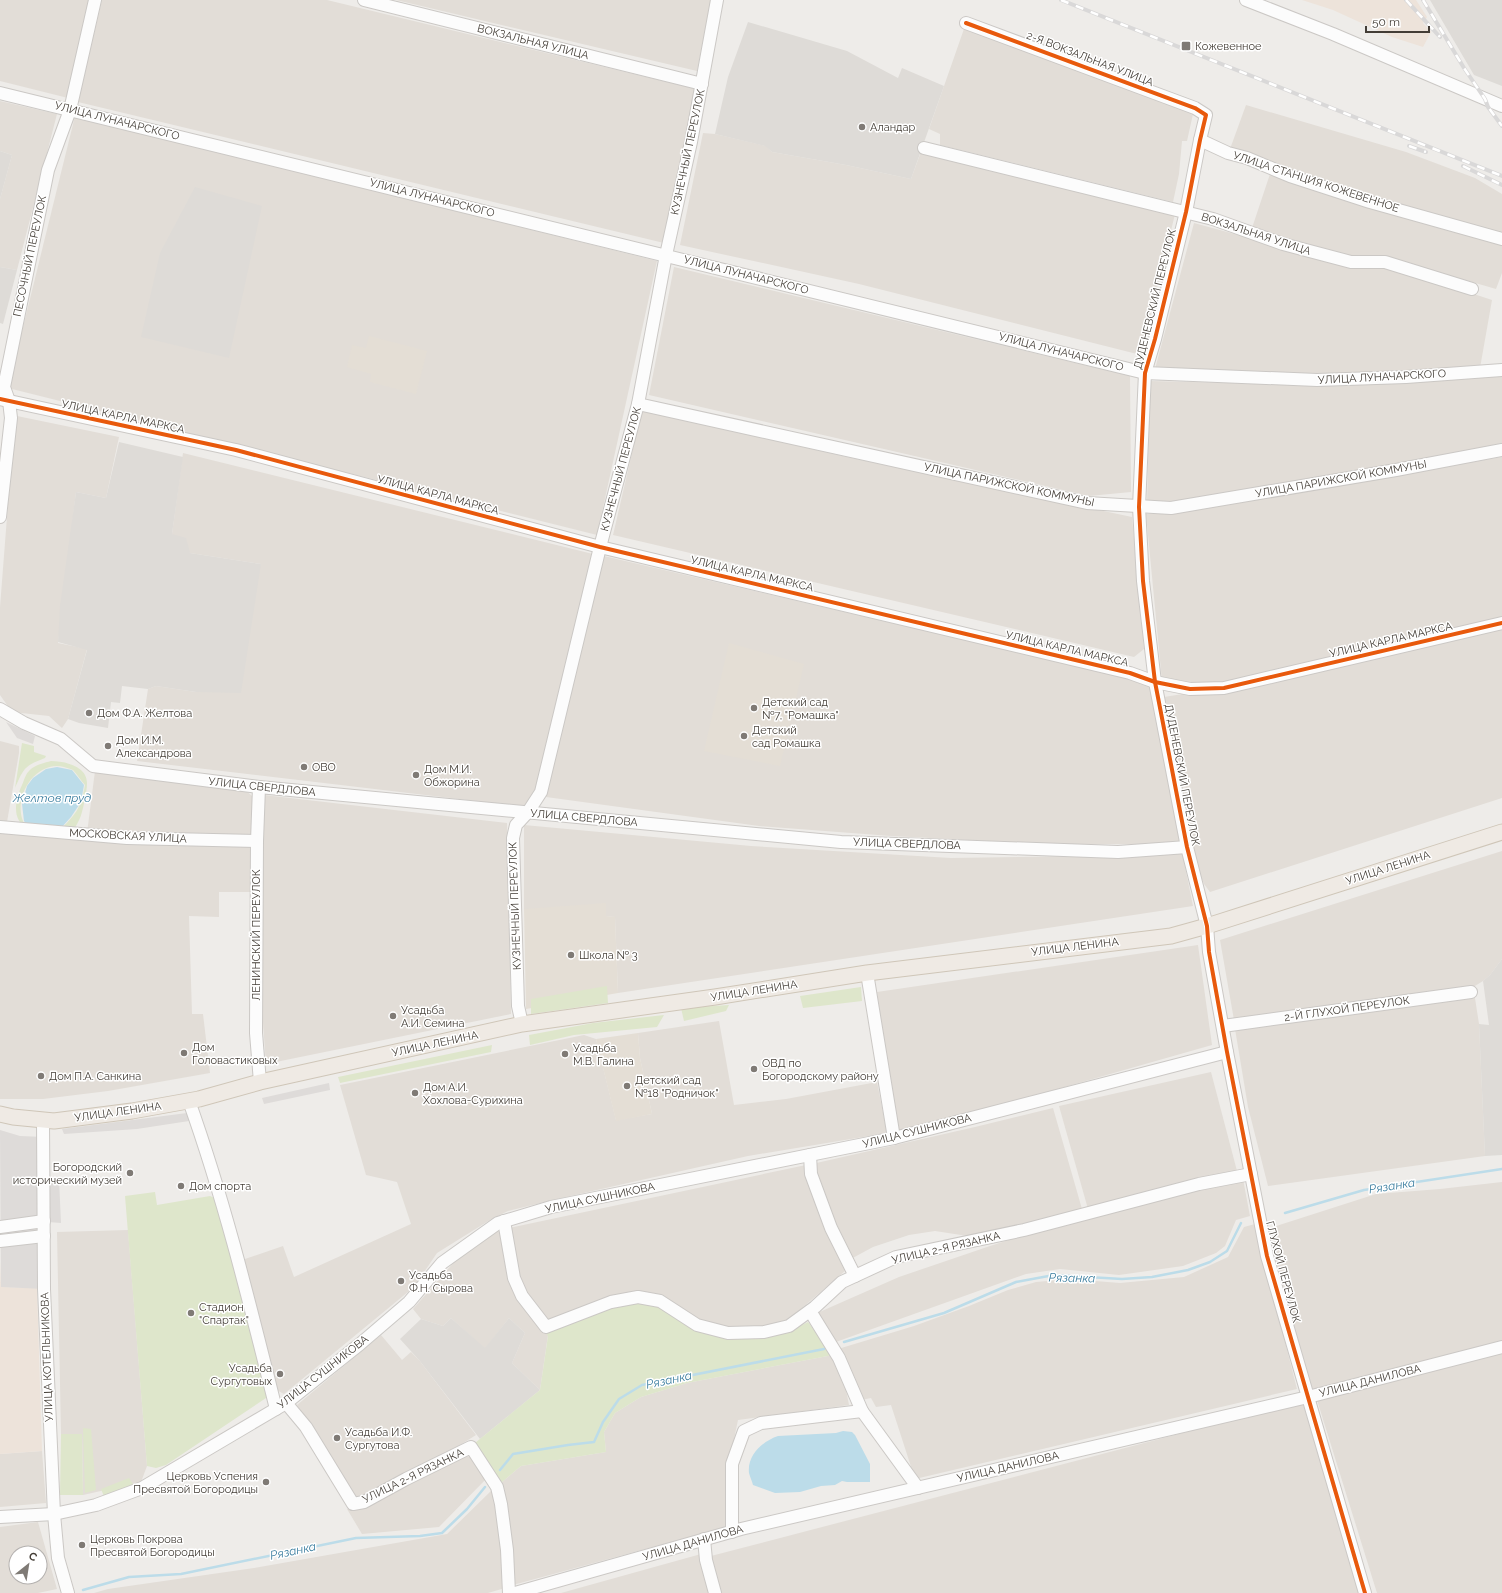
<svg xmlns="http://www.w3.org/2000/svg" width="1502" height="1593" font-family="Raleway,sans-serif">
  <rect width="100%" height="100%" fill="#eeece9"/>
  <g fill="#e2ddd7" fill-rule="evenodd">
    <path d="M0 0H89L68 98 0 81Z"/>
    <path d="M102 0H327L696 89 664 243 78 102Z"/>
    <path d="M396 0H711L697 71Z"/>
    <path d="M965 26 1081 69 1193 114 1187 141H1182L1179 174 1173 202 940 145V134L929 129Z"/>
    <path d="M0 101 57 114 17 270 0 267V199L12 155 0 151Z"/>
    <path d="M1246 105 1406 152 1475 178 1502 194V236L1377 201 1230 149Z"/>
    <path d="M75 116 657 261 597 535 8 388Z"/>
    <path d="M703 133 715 134 766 146 772 152 846 165 911 179 922 149 1175 214 1141 355 859 284 680 245Z"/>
    <path d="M1270 174 1502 244V273L1496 289 1386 257H1350L1285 240 1252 228Z"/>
    <path d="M1194 223 1348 265H1386L1492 300 1480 368 1307 376 1155 369Z"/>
    <path d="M674 267 1130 376 1131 492 1089 496 649 395Z"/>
    <path d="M1502 374V443L1394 466 1171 503H1147L1150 381 1311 385Z"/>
    <path d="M642 410 847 457 1132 517 1144 649 1134 657 613 535Z"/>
    <path d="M17 416 119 437 106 498 76 492 58 643 87 649 68 719 62 728 49 716 12 712 0 695V607L8 504Z"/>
    <path d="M183 453 593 554 536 794 527 807 137 761 148 689 156 686 196 692 261 564 190 553 172 534Z"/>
    <path d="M1502 457V619L1225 684 1190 687 1162 681 1146 514 1171 513Z"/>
    <path d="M604 556 1149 683 1180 841 1169 844H1050L891 836 759 826 546 797 595 585Z"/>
    <path d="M1502 628V798L1210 892 1204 884 1197 867 1164 697 1189 693Z"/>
    <path d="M0 741 19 746V753L7 822 0 821Z"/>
    <path d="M95 771 244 789 252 796 253 837 87 833Z"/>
    <path d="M264 795 507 823 511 1014 266 1064 261 996Z"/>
    <path d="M524 825 751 846 951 858 1079 856 1182 852 1193 906 618 993 615 917 524 909Z"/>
    <path d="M0 831 253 843V892H219V917L189 916 192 1014H203L210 1073 108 1091 43 1099H0Z"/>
    <path d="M1502 851V959L1490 975 1483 981 1470 989 1234 1020 1220 940Z"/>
    <path d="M1198 945 1212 1045 1019 1100 897 1131 877 992Z"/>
    <path d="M1475 998 1479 1024 1485 1156 1268 1186 1248 1107 1235 1029 1421 1002Z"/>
    <path d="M719 1021 734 1105 786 1099 877 1082 887 1133 748 1156 557 1199 508 1211 490 1220 437 1253 414 1287 284 1394 273 1388 242 1260 283 1246 294 1277 411 1224 397 1182 366 1175 340 1085 584 1035 596 1039 616 1120 652 1114 640 1058 638 1033Z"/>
    <path d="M1211 1072 1237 1171 1088 1209 1059 1106Z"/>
    <path d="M1053 1108 1082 1209 974 1237 935 1231 909 1235 873 1247 849 1260 812 1164 975 1127Z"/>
    <path d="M806 1165 845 1271 788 1320 765 1327 735 1328 546 1323 528 1299 518 1276 509 1228Z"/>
    <path d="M1243 1179 1250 1216 1236 1220 1225 1246 1216 1253 1183 1266 1119 1275 1060 1269 1026 1274 833 1343 815 1314 899 1277 990 1246 1034 1232Z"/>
    <path d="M1502 1182V1344L1311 1392 1267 1229 1376 1194 1440 1189Z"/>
    <path d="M1255 1224 1297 1389 915 1479 891 1405 876 1407 871 1398 861 1400 838 1349 914 1326 969 1306 1008 1290 1036 1282 1070 1279 1120 1283 1184 1277 1228 1257 1244 1227Z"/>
    <path d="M499 1228 508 1275 548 1335 540 1390 512 1363 525 1333 509 1318 485 1349 451 1318 443 1326 421 1319 413 1309 462 1253Z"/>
    <path d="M128 1230 147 1466 141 1482 83 1495 82 1435 61 1434 57 1232Z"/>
    <path d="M381 1335 402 1360 411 1352 419 1360 476 1435 431 1463 370 1493 355 1497 312 1426 297 1405Z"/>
    <path d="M1502 1352V1593H1377L1317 1400Z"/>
    <path d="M833 1355 844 1379 849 1405 738 1420 727 1473 726 1527 513 1585 501 1483 521 1466 606 1452 604 1432 615 1413 641 1397 687 1383Z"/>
    <path d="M1303 1404 1360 1593H720L711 1556 1213 1425Z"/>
    <path d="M42 1451 46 1503 0 1507V1454Z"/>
    <path d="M472 1456 487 1478 439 1527 362 1534 347 1509 359 1508 463 1457Z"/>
    <path d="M493 1489 498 1504 505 1588 488 1593H94L108 1589 254 1568 447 1534Z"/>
    <path d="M38 1522 57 1589 38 1593H0V1527ZM16 1553H40V1577H16Z"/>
    <path d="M701 1554 711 1593H561Z"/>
  </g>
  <g fill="#ede3da">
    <path d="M1302 0H1416L1427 17 1423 23 1431 32 1423 47 1392 37 1333 10Z"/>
    <path d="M0 1261 1 1287 37 1288 42 1451 0 1454Z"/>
  </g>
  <g fill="#dedbd7">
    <path d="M1430 0H1502V86L1474 75Z"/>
    <path d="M748 22 847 51 898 78 902 68 944 86 911 179 846 165 772 152 765 146 715 134 728 77Z"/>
    <path d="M0 151 12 155 0 199Z"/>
    <path d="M195 187 262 206 229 358 141 337 160 253Z"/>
    <path d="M0 267 17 270 3 324 0 323Z"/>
    <path d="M119 442 183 457 172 534 186 538 190 553 261 564 241 693 196 692 156 686 148 689 122 686 120 703 111 702 108 728 79 723 68 719 87 650 58 642 60 606 76 492 106 498Z"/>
    <path d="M1502 959V1155L1485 1156 1479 1024 1489 1025 1483 981 1490 975Z"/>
    <path d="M451 1318 485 1348 509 1318 525 1333 512 1363 540 1390 480 1439 419 1360 400 1339 421 1319 443 1326Z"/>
  </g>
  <g fill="#e4ded5">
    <path d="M369 336 427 351 416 394 370 382 371 374 347 367 352 345 366 348Z"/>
    <path d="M729 643 804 664 780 766 704 751Z"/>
    <path d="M606 903V916L615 917 618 993 526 1009 524 909Z"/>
    <path d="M638 1033 640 1058 652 1114 616 1121 596 1039Z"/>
  </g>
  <g fill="#dee6cb">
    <path d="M22 743 34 746V752L46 756 45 758C24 766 24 768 15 788Z"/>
    <path d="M51 761C64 761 87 766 87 783 87 788 86 793 85 798 82 814 81 819 72 832L62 828C77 813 81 807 85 785 81 781 77 774 73 770 71 769 67 768 64 767 36 760 13 796 23 821 24 824 27 826 28 829 11 820 15 800 22 785 24 781 25 775 29 771 34 765 44 763 51 761Z"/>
    <path d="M607 986 608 1003 531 1014V999Z"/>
    <path d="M861 987 862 1001 803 1008 800 996Z"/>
    <path d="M729 1005 726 1011 684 1021 681 1008Z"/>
    <path d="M664 1015 657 1027 574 1035 530 1045 529 1035 593 1023Z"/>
    <path d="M492 1045 491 1052 340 1083 338 1077Z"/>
    <path d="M155 1192 157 1205 210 1196 219 1200 269 1396 166 1465 156 1468 147 1466 125 1196Z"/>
    <path d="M639 1303 659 1306 694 1329 790 1331 808 1322 833 1355 687 1383 641 1397 615 1413 604 1432 606 1452 521 1466 501 1483 475 1443 540 1390 548 1336 544 1331 613 1306Z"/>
    <path d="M83 1428 91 1429 96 1490 85 1493Z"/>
    <path d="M61 1434H82L83 1495H60Z"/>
    <path d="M129 1478 135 1487 105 1499 101 1489Z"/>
  </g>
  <g fill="#dedbd9">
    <path d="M6 722 35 736 33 744 17 738Z"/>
    <path d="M329 1083 330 1090 264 1104 262 1098Z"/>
    <path d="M187 1113 189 1121 137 1129 64 1134 62 1129Z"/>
    <path d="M0 1130 20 1136 44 1137V1289L1 1287Z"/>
    <path d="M48 1176 59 1179 61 1223 48 1222Z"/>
  </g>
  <g fill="#bcdce9">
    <path d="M57 767 72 770 84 785 81 802 71 817 61 828H29L24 821 22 804 27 786 33 778 46 769Z"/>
    <path d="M843 1431 852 1432 855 1435 870 1464V1482H847L842 1481 835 1485 821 1486 800 1492 775 1493 753 1485C752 1481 750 1477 749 1473 747 1455 763 1441 778 1436L836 1433Z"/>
  </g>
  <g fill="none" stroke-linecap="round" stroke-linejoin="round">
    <g stroke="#bcdce9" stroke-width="2.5">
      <path d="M1285 1213 1364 1190 1502 1169"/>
      <path d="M844 1342 944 1313 1016 1282 1054 1275 1122 1279 1152 1277 1188 1270 1210 1262 1227 1251 1241 1223"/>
      <path d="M500 1470 513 1454 568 1445 594 1442 603 1422 619 1399 642 1385 824 1349"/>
      <path d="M83 1590 129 1577 181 1574 356 1538 420 1536 442 1533 467 1509 485 1487"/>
    </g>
    <defs>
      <g id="minor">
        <path d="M364 0 702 84"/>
        <path d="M1246 0 1333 34 1502 106"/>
        <path d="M966 23 1195 108 1206 115 1200 140 1186 212 1155 339 1145 373 1139 507 1143 581 1155 682 1187 847 1207 926 1209 952 1227 1052 1267 1256 1365 1593"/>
        <path d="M0 93 1145 373 1317 380 1406 377 1502 370"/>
        <path d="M1200 140 1228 153 1247 158 1290 176 1370 202 1502 239"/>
        <path d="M924 148 1213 219 1283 244 1351 262H1385L1472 289"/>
        <path d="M0 399 236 450 600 547 1130 673 1155 682 1190 689 1224 688 1502 623"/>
        <path d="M638 404 1087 503 1171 508 1396 470 1502 450"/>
        <path d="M0 517 11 418 9 401 4 387 48 170 70 110 95 0"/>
        <path d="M0 709 24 723 61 739 93 766 259 787 841 842 1118 852 1187 847"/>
        <path d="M259 787 257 841 256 1033 260 1082"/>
        <path d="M0 827 127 838 257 841"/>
        <path d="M867 973 894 1138"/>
        <path d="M522 1024 518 1006 513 838 516 825 528 812 541 792 600 547 638 404 666 255 691 142 717 0"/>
        <path d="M1223 1026 1471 992"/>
        <path d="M189 1101C225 1202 250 1305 276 1409"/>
        <path d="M43 1120 44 1289 54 1514 58 1558 68 1593"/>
        <path d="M810 1155 811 1174 831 1228 855 1276"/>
        <path d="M504 1221 514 1278 522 1296 546 1327 611 1302 638 1297 660 1301 697 1325 728 1333 764 1332 789 1326 815 1307 842 1282 896 1257 1024 1230 1199 1184 1251 1174"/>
        <path d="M0 1227 44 1221"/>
        <path d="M0 1241 44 1236"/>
        <path d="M810 1311 839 1358 862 1411 918 1488"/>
        <path d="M286 1403 306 1427 353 1504 364 1502 406 1479 471 1447 497 1487 501 1504 507 1550 509 1593"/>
        <path d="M0 1517 54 1514 96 1505 142 1488 286 1403 360 1344 409 1302 442 1263 498 1223 551 1207 894 1138 1227 1052"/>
        <path d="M732 1532V1464L744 1431 761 1423 862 1411"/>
        <path d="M704 1539 706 1560 715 1593"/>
        <path d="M515 1593 741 1529 1308 1397 1502 1347"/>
      </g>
      <path id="major" d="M0 1114 13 1117 54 1121 132 1111 199 1099 260 1082 522 1024 715 997 867 973 1171 936 1207 926 1502 832"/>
    </defs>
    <use href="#minor" stroke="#cbc8c5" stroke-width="14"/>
    <use href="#major" stroke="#cfc6b8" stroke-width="17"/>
    <use href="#minor" stroke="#fcfcfc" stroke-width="12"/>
    <use href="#major" stroke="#efeae4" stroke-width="15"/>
    <defs>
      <g id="rail">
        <path d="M1061 0 1502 176"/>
        <path d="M1406 0 1440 37"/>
        <path d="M1423 0 1464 68 1485 99 1488 107 1502 126"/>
        <path d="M1409 146 1426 152"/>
        <path d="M1463 166 1502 185"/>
      </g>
    </defs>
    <use href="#rail" stroke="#d9d8d8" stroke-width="4"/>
    <use href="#rail" stroke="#fff" stroke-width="2.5" stroke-dasharray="8" stroke-linecap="butt"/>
    <defs>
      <g id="cycleway">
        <path d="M966 23 1195 108 1206 115 1200 140 1186 212 1155 339 1145 373 1139 507 1143 581 1155 682 1187 847 1207 926 1209 952 1227 1052 1267 1256 1365 1593"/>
        <path d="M0 399 236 450 600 547 1130 673 1155 682 1190 689 1224 688 1502 623"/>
      </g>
    </defs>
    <use href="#cycleway" stroke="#fff" stroke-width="6"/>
    <use href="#cycleway" stroke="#e8590c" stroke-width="4"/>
  </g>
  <g fill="#7f7a75" stroke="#fff" stroke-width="1.5">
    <rect x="1181" y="41" width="10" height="10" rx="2"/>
    <circle cx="862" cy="127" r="4"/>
    <circle cx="754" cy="708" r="4"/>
    <circle cx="89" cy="713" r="4"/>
    <circle cx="744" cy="736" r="4"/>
    <circle cx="108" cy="746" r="4"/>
    <circle cx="304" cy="767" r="4"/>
    <circle cx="416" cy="775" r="4"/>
    <circle cx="571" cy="955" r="4"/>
    <circle cx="393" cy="1016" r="4"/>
    <circle cx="184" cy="1053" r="4"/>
    <circle cx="565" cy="1054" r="4"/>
    <circle cx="754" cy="1069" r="4"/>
    <circle cx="41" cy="1076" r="4"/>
    <circle cx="627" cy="1086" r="4"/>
    <circle cx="415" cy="1093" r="4"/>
    <circle cx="130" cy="1173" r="4"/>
    <circle cx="181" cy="1186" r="4"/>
    <circle cx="401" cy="1281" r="4"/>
    <circle cx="191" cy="1313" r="4"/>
    <circle cx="280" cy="1374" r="4"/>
    <circle cx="337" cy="1438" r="4"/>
    <circle cx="266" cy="1482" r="4"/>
    <circle cx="82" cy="1545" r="4"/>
  </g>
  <g text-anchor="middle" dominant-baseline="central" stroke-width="3" stroke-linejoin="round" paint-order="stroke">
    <g font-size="11" fill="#433d36" stroke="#fff">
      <text transform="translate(533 42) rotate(14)">ВОКЗАЛЬНАЯ УЛИЦА</text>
      <text transform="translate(1090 59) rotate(21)">2-Я ВОКЗАЛЬНАЯ УЛИЦА</text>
      <text transform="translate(117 121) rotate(14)">УЛИЦА ЛУНАЧАРСКОГО</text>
      <text transform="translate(688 152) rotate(-78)">КУЗНЕЧНЫЙ ПЕРЕУЛОК</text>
      <text transform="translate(1316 182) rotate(18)">УЛИЦА СТАНЦИЯ КОЖЕВЕННОЕ</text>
      <text transform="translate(432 198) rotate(14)">УЛИЦА ЛУНАЧАРСКОГО</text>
      <text transform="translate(1256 234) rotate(18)">ВОКЗАЛЬНАЯ УЛИЦА</text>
      <text transform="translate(30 256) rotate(-78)">ПЕСОЧНЫЙ ПЕРЕУЛОК</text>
      <text transform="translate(746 275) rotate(14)">УЛИЦА ЛУНАЧАРСКОГО</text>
      <text transform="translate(1155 299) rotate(-76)">ДУДЕНЕВСКИЙ ПЕРЕУЛОК</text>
      <text transform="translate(1061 352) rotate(14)">УЛИЦА ЛУНАЧАРСКОГО</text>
      <text transform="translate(1382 377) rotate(-3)">УЛИЦА ЛУНАЧАРСКОГО</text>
      <text transform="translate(123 417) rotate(12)">УЛИЦА КАРЛА МАРКСА</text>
      <text transform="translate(621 469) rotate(-75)">КУЗНЕЧНЫЙ ПЕРЕУЛОК</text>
      <text transform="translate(1341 479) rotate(-10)">УЛИЦА ПАРИЖСКОЙ КОММУНЫ</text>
      <text transform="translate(1009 485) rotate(12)">УЛИЦА ПАРИЖСКОЙ КОММУНЫ</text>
      <text transform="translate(438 495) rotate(15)">УЛИЦА КАРЛА МАРКСА</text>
      <text transform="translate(752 574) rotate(13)">УЛИЦА КАРЛА МАРКСА</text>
      <text transform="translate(1391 640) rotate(-13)">УЛИЦА КАРЛА МАРКСА</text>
      <text transform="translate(1067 649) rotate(13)">УЛИЦА КАРЛА МАРКСА</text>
      <text transform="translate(1182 775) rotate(79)">ДУДЕНЕВСКИЙ ПЕРЕУЛОК</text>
      <text transform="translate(262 787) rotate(6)">УЛИЦА СВЕРДЛОВА</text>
      <text transform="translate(584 818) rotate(5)">УЛИЦА СВЕРДЛОВА</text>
      <text transform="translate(128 836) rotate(3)">МОСКОВСКАЯ УЛИЦА</text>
      <text transform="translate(907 844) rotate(2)">УЛИЦА СВЕРДЛОВА</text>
      <text transform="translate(1388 868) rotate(-18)">УЛИЦА ЛЕНИНА</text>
      <text transform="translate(515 906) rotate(-92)">КУЗНЕЧНЫЙ ПЕРЕУЛОК</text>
      <text transform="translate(256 935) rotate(-90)">ЛЕНИНСКИЙ ПЕРЕУЛОК</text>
      <text transform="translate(1075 947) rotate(-7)">УЛИЦА ЛЕНИНА</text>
      <text transform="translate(754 991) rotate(-9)">УЛИЦА ЛЕНИНА</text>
      <text transform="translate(1347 1009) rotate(-8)">2-Й ГЛУХОЙ ПЕРЕУЛОК</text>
      <text transform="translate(435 1044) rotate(-12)">УЛИЦА ЛЕНИНА</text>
      <text transform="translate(118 1112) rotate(-8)">УЛИЦА ЛЕНИНА</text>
      <text transform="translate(917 1131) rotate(-14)">УЛИЦА СУШНИКОВА</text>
      <text transform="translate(600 1198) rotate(-12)">УЛИЦА СУШНИКОВА</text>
      <text transform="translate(946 1248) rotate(-13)">УЛИЦА 2-Я РЯЗАНКА</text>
      <text transform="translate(1283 1272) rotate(75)">ГЛУХОЙ ПЕРЕУЛОК</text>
      <text transform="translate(47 1357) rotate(-92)">УЛИЦА КОТЕЛЬНИКОВА</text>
      <text transform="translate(323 1372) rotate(-38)">УЛИЦА СУШНИКОВА</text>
      <text transform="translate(1370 1381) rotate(-14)">УЛИЦА ДАНИЛОВА</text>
      <text transform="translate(1008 1467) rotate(-13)">УЛИЦА ДАНИЛОВА</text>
      <text transform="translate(413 1476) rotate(-26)">УЛИЦА 2-Я РЯЗАНКА</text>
      <text transform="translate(693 1543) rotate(-16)">УЛИЦА ДАНИЛОВА</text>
    </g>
    <g font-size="11" fill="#433d36" stroke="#fff" text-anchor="start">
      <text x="1195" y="46">Кожевенное</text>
      <text x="870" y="127">Аландар</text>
      <text x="762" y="702">Детский сад<tspan x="762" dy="13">№7, "Ромашка"</tspan></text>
      <text x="97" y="713">Дом Ф.А. Желтова</text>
      <text x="752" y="730">Детский<tspan x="752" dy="13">сад Ромашка</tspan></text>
      <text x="116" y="740">Дом И.М.<tspan x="116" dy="13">Александрова</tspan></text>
      <text x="312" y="767">ОВО</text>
      <text x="424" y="769">Дом М.И.<tspan x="424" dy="13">Обжорина</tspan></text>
      <text x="579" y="955">Школа № 3</text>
      <text x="401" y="1010">Усадьба<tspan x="401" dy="13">А.И. Семина</tspan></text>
      <text x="192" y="1047">Дом<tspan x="192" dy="13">Головастиковых</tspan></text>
      <text x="573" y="1048">Усадьба<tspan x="573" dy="13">М.В. Галина</tspan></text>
      <text x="762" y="1063">ОВД по<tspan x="762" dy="13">Богородскому району</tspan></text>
      <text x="49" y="1076">Дом П.А. Санкина</text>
      <text x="635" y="1080">Детский сад<tspan x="635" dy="13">№18 "Родничок"</tspan></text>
      <text x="423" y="1087">Дом А.И.<tspan x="423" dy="13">Хохлова-Сурихина</tspan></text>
      <text x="122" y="1167" text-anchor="end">Богородский<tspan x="122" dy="13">исторический музей</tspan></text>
      <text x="189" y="1186">Дом спорта</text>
      <text x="409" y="1275">Усадьба<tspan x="409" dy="13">Ф.Н. Сырова</tspan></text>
      <text x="199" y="1307">Стадион<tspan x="199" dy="13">"Спартак"</tspan></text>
      <text x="272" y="1368" text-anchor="end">Усадьба<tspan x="272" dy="13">Сургутовых</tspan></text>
      <text x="345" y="1432">Усадьба И.Ф.<tspan x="345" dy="13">Сургутова</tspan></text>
      <text x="258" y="1476" text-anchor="end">Церковь Успения<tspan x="258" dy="13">Пресвятой Богородицы</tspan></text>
      <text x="90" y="1539">Церковь Покрова<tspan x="90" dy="13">Пресвятой Богородицы</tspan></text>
    </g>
    <g font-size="12" font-style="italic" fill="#387c9e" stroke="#fff">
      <text x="52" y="798">Желтов пруд</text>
      <text transform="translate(1392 1186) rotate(-9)">Рязанка</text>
      <text transform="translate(1072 1278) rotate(1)">Рязанка</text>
      <text transform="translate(669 1380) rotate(-12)">Рязанка</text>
      <text transform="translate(293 1551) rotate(-12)">Рязанка</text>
    </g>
  </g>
  <g transform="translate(28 1565) rotate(30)"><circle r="19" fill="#ffffff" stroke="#b4b1af"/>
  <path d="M0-3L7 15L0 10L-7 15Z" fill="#7f7a75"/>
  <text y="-6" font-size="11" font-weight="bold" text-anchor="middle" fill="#433d36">С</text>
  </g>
  <path d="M1366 26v6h63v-6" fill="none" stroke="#433d36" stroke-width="2"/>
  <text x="1372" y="26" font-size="12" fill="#433d36" stroke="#ffffff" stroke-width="3" paint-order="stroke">50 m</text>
</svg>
